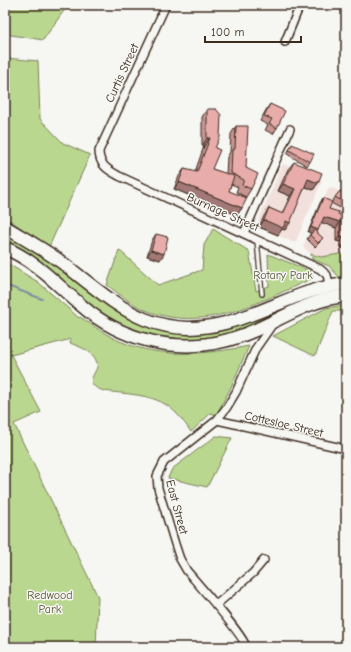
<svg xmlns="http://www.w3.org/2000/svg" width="351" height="652" font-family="'Comic Neue',sans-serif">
  <rect width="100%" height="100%" fill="#f6f6f2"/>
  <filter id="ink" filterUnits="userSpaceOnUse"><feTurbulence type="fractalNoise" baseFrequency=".025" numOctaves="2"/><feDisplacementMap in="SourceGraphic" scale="8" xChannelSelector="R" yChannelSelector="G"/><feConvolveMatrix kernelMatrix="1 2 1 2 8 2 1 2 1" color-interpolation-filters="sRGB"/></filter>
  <g filter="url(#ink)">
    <g fill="#f2e0dc">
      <path d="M283 164 322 181 295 243 256 226Z"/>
      <path d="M331 187 346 195V253L321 257 311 254 303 247 328 189Z"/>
    </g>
    <g fill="#bad790" stroke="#7a8057">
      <path d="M5 5H68L43 40 5 34Z"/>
      <path d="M5 58 38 61 40 119 63 143 90 155 49 247 5 217Z"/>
      <path d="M213 229 249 251 256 291 269 286 268 254 310 271 313 278C259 302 203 335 143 309 130 303 119 294 107 285L119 250 158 285 202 270 204 245Z"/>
      <path d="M5 233 38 253 119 313 145 326 172 332 322 293 282 314 232 334 200 340H168L127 329 102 315 16 248 5 242Z"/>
      <path d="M346 253V278L339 277 329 266 312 259 311 254 321 257Z"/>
      <path d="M5 262 38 282 79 318 80 317C94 326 107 336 122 342 163 359 207 354 249 346L230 389 216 415 211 413 191 432C187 426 182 419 177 414 158 393 130 395 104 391 79 383 100 372 97 363 94 351 80 347 70 343L71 339 11 355 41 412 14 424 98 597 96 647H5Z"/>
      <path d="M346 305V313L342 311H333L315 356 273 336 326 308Z"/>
      <path d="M216 436 232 438 207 487 168 478 172 469Z"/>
    </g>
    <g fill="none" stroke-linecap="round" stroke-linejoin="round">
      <path stroke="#808fa0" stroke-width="2" d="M5 285 42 299"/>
      <defs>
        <path id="service" d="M257 240 262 294"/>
        <g id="minor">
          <path d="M166 5 99 151C99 165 108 170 119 176L320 269 327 275 330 288"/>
          <path d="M285 42 300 5"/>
          <path d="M244 233 290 129"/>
          <path d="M217 420 346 449"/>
          <path d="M216 605 253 573 264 560"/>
          <path d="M246 647C245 637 197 583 187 571L180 559 175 544 158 488 157 476 164 462 217 420 227 407 236 392 256 348 272 325"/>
        </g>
        <g id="trunk">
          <path d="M5 227C25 239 45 250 64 264 116 304 153 342 225 323 266 313 302 288 346 284"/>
          <path d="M5 248C36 261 57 285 82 306 121 340 174 353 224 341 267 331 302 299 346 296"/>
        </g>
      </defs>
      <use href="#service" stroke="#3b2a1e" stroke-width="6"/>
      <use href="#minor" stroke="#3b2a1e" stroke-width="10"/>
      <use href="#trunk" stroke="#3b2a1e" stroke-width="15"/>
      <use href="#service" stroke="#f6f6f2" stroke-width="3.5"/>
      <use href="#minor" stroke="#f6f6f2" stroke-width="7"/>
      <use href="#trunk" stroke="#f6f6f2" stroke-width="12"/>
    </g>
    <g fill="#c89592" stroke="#3b2a1e">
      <path d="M270 104 277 128 273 134 265 130 268 125 260 121 266 110Z"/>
      <path d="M207 109 215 148 212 169 226 174 227 157 230 152 231 134 236 126 251 189 246 197 236 192 238 187 231 184 229 191 242 208 237 215 174 189 179 176 184 169 195 172 204 146H202V117Z"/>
      <path d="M292 144 310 162 307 166 287 154Z"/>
      <path d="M294 162 318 183 313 190 305 187 285 230 282 229 278 235 259 227 264 216 269 208 282 214 290 196 278 191 288 169Z"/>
      <path d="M340 191 346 194V211L331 203Z"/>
      <path d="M323 198 329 209 338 214 340 222 346 221V248H341L340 242 336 241V228L321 222 317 232 320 242 315 247 307 239 311 233 308 232 320 203Z"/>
      <path d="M156 234 160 260 147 256 152 240Z"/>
    </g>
    <g fill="#a27977" stroke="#3b2a1e">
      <path d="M207 138H210L204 146H202Z"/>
      <path d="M308 179 318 183 313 190 303 186Z"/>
      <path d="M179 182 242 208 237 215 174 189Z"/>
      <path d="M283 184 295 189 290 196 278 191Z"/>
      <path d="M324 217 340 222 336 228 320 222Z"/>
      <path d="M264 220 286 221 290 223 285 230 282 229 278 235 259 227Z"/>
      <path d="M311 227 318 230 315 235 308 232Z"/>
      <path d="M340 236 344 237 340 242 336 241Z"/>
      <path d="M345 243H346V248H341Z"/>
      <path d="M151 250 164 254 160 260 147 256Z"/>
    </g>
    <g fill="#e8adaa" stroke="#3b2a1e">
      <path d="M270 104 285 111 277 128 269 124 272 119 264 116Z"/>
      <path d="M207 109H216L221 115 220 137 215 148 220 150 212 169 234 176 229 191 247 198 242 208 179 182 184 169 197 172 210 138H207Z"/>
      <path d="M236 126H248L246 168 258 174 251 189 242 185 244 180 231 173 232 150 235 149Z"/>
      <path d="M292 144 314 154 310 162 289 150Z"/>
      <path d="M294 162 322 173 318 183 308 179 290 223 286 221 283 228 264 220 269 208 283 214 295 189 283 184Z"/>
      <path d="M340 191 346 194V203L335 197Z"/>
      <path d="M323 198 332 202 329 209 339 212 338 214 343 216 340 222 346 221V243H345L344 237 340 236V222L324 217 318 230 311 227Z"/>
      <path d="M314 230 323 238 318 243 310 235Z"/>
      <path d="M156 234 168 237 164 254 151 250Z"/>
    </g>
  </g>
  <g text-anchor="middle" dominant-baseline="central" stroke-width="3" stroke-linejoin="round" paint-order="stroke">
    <g font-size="12" fill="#3b2a1e" stroke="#f6f6f2">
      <text transform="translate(122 73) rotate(-65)">Curtis Street</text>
      <text transform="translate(223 212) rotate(24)">Burnage Street</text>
      <text transform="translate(284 424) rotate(13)">Cottesloe Street</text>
      <text transform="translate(177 507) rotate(75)">East Street</text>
    </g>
    <g font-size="12" fill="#5b553a" stroke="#f6f6f2">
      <text x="283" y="275">Rotary Park</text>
      <text x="50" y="595">Redwood<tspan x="50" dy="14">Park</tspan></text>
    </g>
  </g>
  <rect width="351" height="652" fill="none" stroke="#f6f6f2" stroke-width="20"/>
  <rect x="10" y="10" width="331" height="632" fill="none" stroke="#3b2a1e" stroke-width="1.5" filter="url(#ink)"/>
  <path d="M205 36v6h96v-6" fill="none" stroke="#3b2a1e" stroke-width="2"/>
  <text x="211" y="36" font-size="12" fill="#3b2a1e" stroke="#f6f6f2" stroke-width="3" paint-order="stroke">100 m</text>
</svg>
